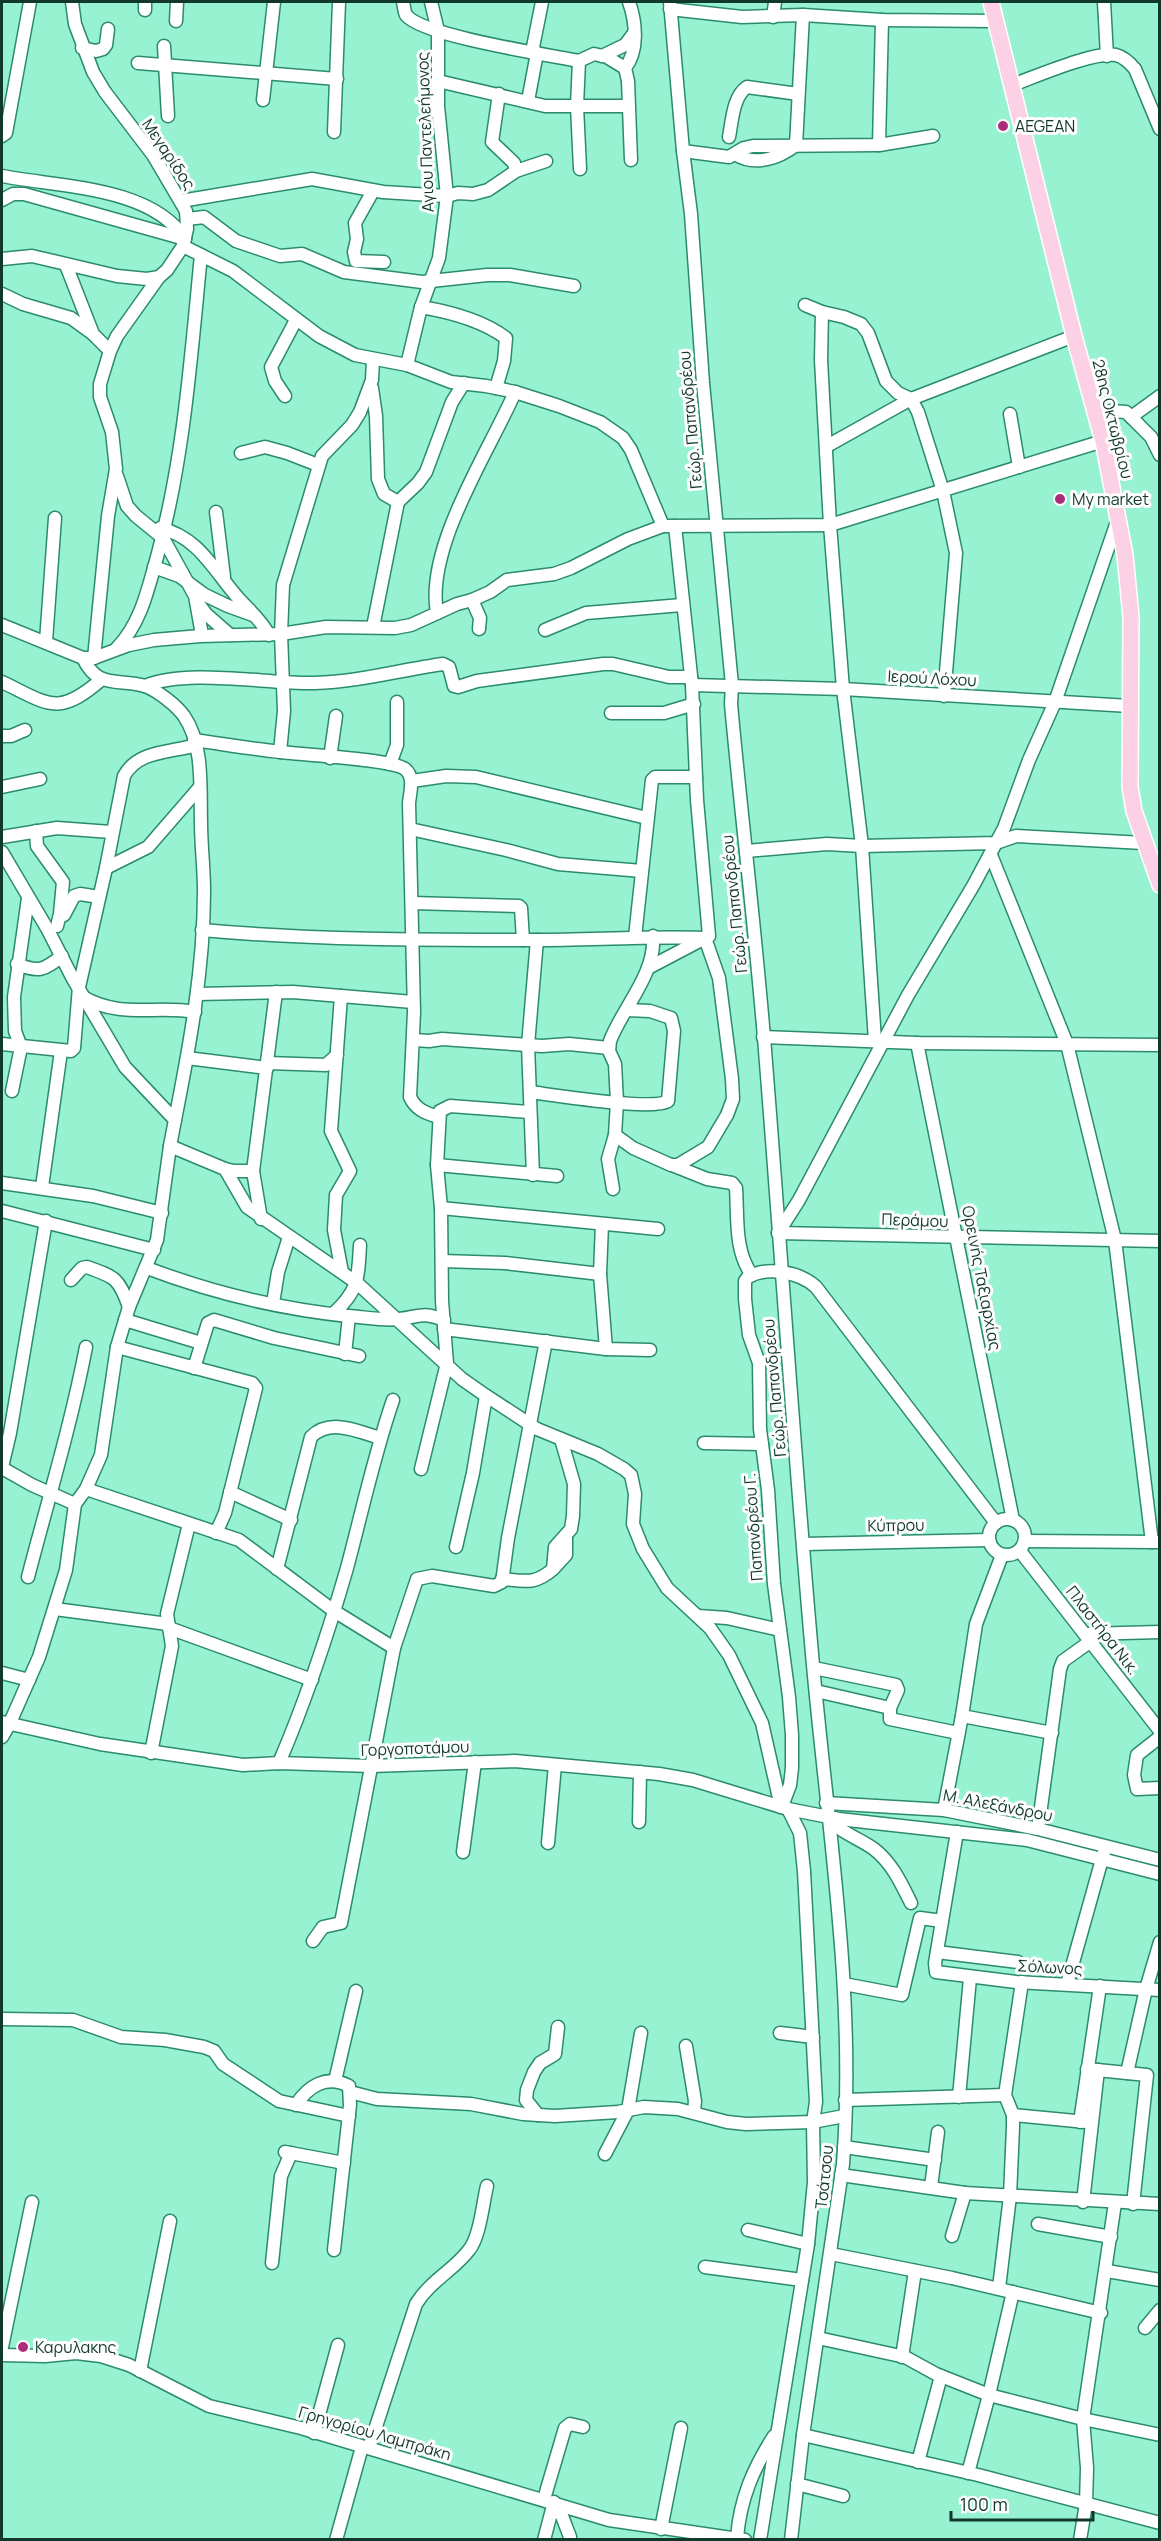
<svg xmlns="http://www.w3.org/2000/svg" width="1161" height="2541" font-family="Manrope,sans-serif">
  <rect width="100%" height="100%" fill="#97f2d1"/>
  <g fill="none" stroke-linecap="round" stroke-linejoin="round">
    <defs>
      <g id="minor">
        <path d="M145 2V10"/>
        <path d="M403 2C404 6 404 11 406 15 422 36 549 55 579 61L577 106 580 169"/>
        <path d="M670 2 683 151 691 214 703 383 732 685 731 704C742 824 757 943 766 1063 782 1264 795 1465 813 1665 828 1831 856 1997 843 2164L803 2435 791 2540"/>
        <path d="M1104 2 1107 56"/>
        <path d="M670 9 742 17 803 15 882 20 995 21"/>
        <path d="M773 17 775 2"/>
        <path d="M176 21 177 2"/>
        <path d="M164 46 168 116"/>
        <path d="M82 48 96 51 103 49 106 45 108 29"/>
        <path d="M532 52 542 2"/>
        <path d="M602 56 625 45 634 33"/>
        <path d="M579 61 594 54 607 57 625 68 628 81 631 160"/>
        <path d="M138 63 337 79"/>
        <path d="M625 68C639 51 636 22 629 2"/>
        <path d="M438 81 545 106H628"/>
        <path d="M1012 85C1035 77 1094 51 1116 55 1124 57 1130 63 1135 69L1160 129"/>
        <path d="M499 94 492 142 514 163 516 171"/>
        <path d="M263 100 274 2"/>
        <path d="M528 101 537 53"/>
        <path d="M334 132 339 2"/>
        <path d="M2 136 6 133 30 2"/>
        <path d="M729 137C732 122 733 96 747 87L798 94"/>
        <path d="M879 145 882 20"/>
        <path d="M683 151 729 157 744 148 753 146 879 145 933 136"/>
        <path d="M735 154C755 167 779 158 796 145L803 15"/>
        <path d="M2 176C58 187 151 186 185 239"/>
        <path d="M373 191 355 223 357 239 354 252 356 261 384 262"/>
        <path d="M2 200 13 194H24L185 239"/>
        <path d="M181 201 312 179 383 192 447 196 458 193 473 194 488 190 516 171 546 161"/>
        <path d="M187 219 204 217 236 241 280 256 302 254 344 272 422 282 487 275H510L574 286"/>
        <path d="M183 246 233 271 319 336 355 355 407 365 451 382 486 386 515 392 559 406 600 422 623 438 631 450 663 526"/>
        <path d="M2 259 32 256 117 276 147 279 159 277 167 270 183 246 187 229 186 211 153 155 105 92 93 72 75 24 72 2"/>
        <path d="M66 265 93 334 110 351"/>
        <path d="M2 294 23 304 71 318 93 334"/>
        <path d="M805 305 822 312 844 317 861 324 868 333 886 381 898 393 911 399 918 412 943 491 956 553 944 696"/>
        <path d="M421 307C451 312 482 320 506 338L504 361 496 388"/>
        <path d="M822 312 821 360 830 525 843 689 862 846 875 1041"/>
        <path d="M407 365 421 307 439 258 447 196 438 106V31L431 2"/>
        <path d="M372 388 376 416 378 479 384 494 398 502"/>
        <path d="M285 396 275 381 271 367 296 320"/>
        <path d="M1010 414 1019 467"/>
        <path d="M1096 416 1111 411 1126 412 1151 437 1160 455"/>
        <path d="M1131 417 1160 396"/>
        <path d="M827 446 911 399 1074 336"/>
        <path d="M241 453 265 447 287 453 318 465"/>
        <path d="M117 476 127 506 136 516 163 538 195 596 202 635"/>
        <path d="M216 512 224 577"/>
        <path d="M160 528C199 537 214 571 239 599 250 611 261 620 269 635"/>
        <path d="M154 567 179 576 205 595 228 606 253 615"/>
        <path d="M472 600 480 618 479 629"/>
        <path d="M198 603 206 614 230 635"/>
        <path d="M437 613C425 547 489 452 515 392"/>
        <path d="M2 625 83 658H94L129 645 154 640 200 636 281 634 326 627 395 628 411 625 457 604 472 600 490 592 507 580 554 574 571 568 628 539 663 526 830 525 1103 441"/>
        <path d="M373 627 398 502 418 483 426 472 452 402 464 383"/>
        <path d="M545 630 586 613 682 605"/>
        <path d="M46 641 55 518"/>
        <path d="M117 648C141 623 148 589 157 557 184 459 191 356 201 255"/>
        <path d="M83 658C98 690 118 678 145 686 158 691 176 705 184 716 204 745 200 789 201 823 201 845 204 868 204 891 204 968 190 1044 175 1120"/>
        <path d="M94 658 108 516 116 469 112 432 100 397V384L110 351 117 336 159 277"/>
        <path d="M2 682C50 705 58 717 102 679"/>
        <path d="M692 685 843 689 1130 706"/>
        <path d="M145 686C188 668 266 684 315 683 358 682 400 670 443 664L449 667 454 686 458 687 477 681 603 664H613L669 677H691"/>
        <path d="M611 713H664L694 704"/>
        <path d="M2 736H11L25 730"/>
        <path d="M194 740C223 744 252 749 281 752 303 755 392 759 405 769 415 777 410 792 409 803L414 1012 410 1097C416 1110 426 1113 438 1117"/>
        <path d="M280 752 284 711 281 634 283 585 322 456 352 425 360 412 372 380 373 360"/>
        <path d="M330 758 336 716"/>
        <path d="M390 764 397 745V702"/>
        <path d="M412 781 446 776 476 777 647 818"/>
        <path d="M2 787 40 779"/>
        <path d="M410 829 506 850 558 864 642 871"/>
        <path d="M36 831 37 846 63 882 60 914 57 926"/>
        <path d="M2 837 57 828 111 832"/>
        <path d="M746 851 827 844 862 846 996 843 1016 836 1143 843"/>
        <path d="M2 852 48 930 73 979 125 1067 175 1120 170 1146 225 1169 247 1207 357 1283 462 1379 482 1393 537 1429 598 1454 624 1469 631 1475 635 1494 633 1524 643 1549 667 1588 710 1628 729 1655 762 1723 781 1807"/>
        <path d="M991 855 1067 1044 1115 1240 1152 1542"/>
        <path d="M106 868 148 847 200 787"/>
        <path d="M412 903 519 906 521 908 523 940"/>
        <path d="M64 915 74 896 80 894 99 897"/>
        <path d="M202 930C312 940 425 940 536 940 592 940 648 936 705 938L709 936 697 800 692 685 675 526"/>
        <path d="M635 937 652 780 655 777H696"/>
        <path d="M17 964C39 973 44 970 62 956"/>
        <path d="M197 994 293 992 413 1002"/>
        <path d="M341 996 331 1131 350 1171 336 1195 334 1230 342 1272"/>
        <path d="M83 997C121 1019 157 1005 195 1012"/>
        <path d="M763 1037 917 1043 1160 1045"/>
        <path d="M414 1040 429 1041 442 1039 542 1046 569 1044 609 1048"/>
        <path d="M917 1043 1013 1520"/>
        <path d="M2 1044 71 1051 74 1048 79 987 106 868 124 776C138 750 170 753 196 745"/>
        <path d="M187 1058 267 1068"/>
        <path d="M268 1063 326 1065 337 1055"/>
        <path d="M12 1091 21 1047 15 1031 14 997 28 898"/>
        <path d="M530 1092C554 1095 653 1111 668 1101L674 1031 671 1018 650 1011 627 1010"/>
        <path d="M615 1135 633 1148 671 1165H678L708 1147 727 1115 733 1099 732 1079 719 978 705 938 648 968"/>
        <path d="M437 1165 557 1176"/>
        <path d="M672 1165 707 1179 732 1183 736 1188C738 1217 734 1251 752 1275"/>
        <path d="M225 1169 234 1171H253"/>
        <path d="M533 1175 528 1045 537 940"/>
        <path d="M2 1183 93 1196 162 1213"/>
        <path d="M42 1187 61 1051"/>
        <path d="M613 1189 608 1159 615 1135 617 1102 615 1064 609 1051 610 1041C623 1007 656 974 653 936"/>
        <path d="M441 1208 658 1229"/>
        <path d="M2 1211 154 1250"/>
        <path d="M261 1219 253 1171 276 992"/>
        <path d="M602 1224 600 1274 606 1349"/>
        <path d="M778 1233 799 1200 908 995 973 886 1004 828 1029 760 1055 702 1118 519"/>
        <path d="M778 1233 1160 1241"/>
        <path d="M442 1261 505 1263 600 1274"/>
        <path d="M147 1268C210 1292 281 1309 348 1316 364 1317 383 1321 399 1319 420 1317 421 1311 444 1320"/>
        <path d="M71 1280 82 1268 87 1267C115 1277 119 1278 129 1307"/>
        <path d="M273 1303 278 1272 289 1237"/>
        <path d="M333 1314C359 1290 358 1279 360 1245"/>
        <path d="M125 1320 201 1343"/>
        <path d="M444 1329 606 1349 650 1350"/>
        <path d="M117 1347 252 1383 256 1388 225 1513 216 1533"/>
        <path d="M345 1354 349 1316"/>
        <path d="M194 1368 208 1323 214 1320 274 1338 359 1356"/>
        <path d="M704 1443 762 1444"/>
        <path d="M2 1467 10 1433 46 1221"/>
        <path d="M2 1468 32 1485 75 1504"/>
        <path d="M421 1469 447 1363 442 1301 441 1208 437 1165 440 1111 450 1106 529 1112"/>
        <path d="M86 1489 239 1540 334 1611 394 1648 341 1923 323 1927 313 1941"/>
        <path d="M230 1492 291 1520"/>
        <circle cx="1007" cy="1537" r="18"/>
        <path d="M1026 1541 1158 1542"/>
        <path d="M804 1544 989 1540"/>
        <path d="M456 1547 473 1473 486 1396"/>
        <path d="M1020 1551 1160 1731"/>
        <path d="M277 1569 311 1437C330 1418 357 1431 380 1438"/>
        <path d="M553 1569 566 1555V1536"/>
        <path d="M28 1577C48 1500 71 1425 86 1347"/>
        <path d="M502 1579C525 1581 535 1585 553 1569L555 1547 571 1529 573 1516 574 1484 561 1439"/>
        <path d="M55 1609 168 1624"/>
        <path d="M698 1616 727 1618 780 1630"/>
        <path d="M169 1628 312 1680"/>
        <path d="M1085 1634 1160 1632"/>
        <path d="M394 1648 417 1579 432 1576 494 1586 502 1582 508 1538 546 1341"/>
        <path d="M814 1668 896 1685 898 1690 890 1708V1719L958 1733"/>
        <path d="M2 1673 29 1680"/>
        <path d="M816 1691 890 1708"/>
        <path d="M962 1716 1052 1733"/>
        <path d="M2 1722 100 1744 243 1765 279 1763 371 1766 515 1761 659 1774 693 1780 788 1809 839 1819 1027 1840 1160 1874"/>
        <path d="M2 1737 9 1725 39 1657 66 1570 75 1504 86 1489 101 1455 117 1347 129 1307 157 1240 170 1146"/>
        <path d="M1160 1737 1137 1755 1134 1775 1137 1789 1160 1788"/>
        <path d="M151 1753 172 1646 167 1614 189 1524"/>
        <path d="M279 1763C306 1700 328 1634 347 1568 362 1512 374 1455 393 1400"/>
        <path d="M826 1803 944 1810 1038 1829 1160 1860"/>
        <path d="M782 1806 790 1785 792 1768V1735L789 1697 774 1584 768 1490 760 1429 759 1363 749 1335 745 1299V1281L748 1277C767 1266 800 1272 816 1287L996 1523"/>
        <path d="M944 1810 962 1716 976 1624 1002 1555"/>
        <path d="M828 1817C838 1832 859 1838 874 1849 892 1863 901 1883 911 1903"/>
        <path d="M639 1822 640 1772"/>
        <path d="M1038 1829 1060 1669 1063 1661 1091 1641"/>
        <path d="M957 1832 935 1963 936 1972 1016 1982 1160 1990"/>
        <path d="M548 1843 555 1765"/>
        <path d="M463 1852 475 1762"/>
        <path d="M937 1952 1018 1962"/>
        <path d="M844 1984 902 1995 920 1918 942 1921"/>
        <path d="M1067 1984 1104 1852"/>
        <path d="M2 2019 73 2020 121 2037 165 2040 204 2047 214 2051 223 2064 279 2101 349 2116"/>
        <path d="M780 2033 813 2037"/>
        <path d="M686 2046 695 2101 694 2112"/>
        <path d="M1087 2069 1147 2075 1133 2204"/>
        <path d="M1127 2073 1146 1989 1160 1942"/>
        <path d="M335 2081 356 1991"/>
        <path d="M350 2092 377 2099 471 2104 523 2114 555 2116 618 2112 644 2107 678 2109 727 2122 746 2124 813 2122 844 2116"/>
        <path d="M959 2097 970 1978"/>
        <path d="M845 2100 1005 2095"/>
        <path d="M296 2105C308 2086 327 2074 349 2086L350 2105 334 2250"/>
        <path d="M538 2115 526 2100 527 2090 534 2072 540 2063 555 2054 558 2027"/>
        <path d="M1013 2115 1086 2122"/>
        <path d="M1080 2122 1100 1986"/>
        <path d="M844 2147 935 2160"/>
        <path d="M285 2152 344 2163"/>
        <path d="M605 2154 628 2110 641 2033"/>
        <path d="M841 2175 965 2193 1160 2204"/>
        <path d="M931 2187 938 2132"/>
        <path d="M1083 2202 1098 2070"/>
        <path d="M1038 2224 1111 2237"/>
        <path d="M748 2230 808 2244"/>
        <path d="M952 2236 965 2193"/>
        <path d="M831 2254 952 2278 1101 2313"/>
        <path d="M272 2263 281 2176 291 2153"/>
        <path d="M705 2267 802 2280"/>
        <path d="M1107 2271 1160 2280"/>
        <path d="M999 2288 1010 2196 1013 2127V2115L1005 2095 1022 1982"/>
        <path d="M1145 2328 1160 2310"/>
        <path d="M818 2338 905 2357 936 2374 989 2395 1083 2419 1160 2435"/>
        <path d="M2 2347 32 2202"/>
        <path d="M2 2355 45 2356 76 2353 101 2356 129 2365 209 2406 301 2428 609 2520 745 2540"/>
        <path d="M902 2357 915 2271"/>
        <path d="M140 2371 170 2221"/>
        <path d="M314 2433 338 2345"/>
        <path d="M803 2435 978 2475 1160 2523"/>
        <path d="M369 2448 416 2304C430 2281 454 2270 469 2250 480 2237 483 2202 487 2186"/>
        <path d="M918 2462 941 2376"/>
        <path d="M968 2473 989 2395 1013 2292"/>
        <path d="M797 2484 843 2496"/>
        <path d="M544 2499 565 2428 570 2424 583 2427"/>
        <path d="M553 2504 562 2516 570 2537"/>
        <path d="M661 2529 681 2428"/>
        <path d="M737 2538C740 2499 753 2469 774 2436"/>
        <path d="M336 2540 362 2447"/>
        <path d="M544 2540 554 2502"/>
        <path d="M760 2540 808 2244 814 2182 813 2122 816 2102 804 1871 800 1833 788 1809"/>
        <path d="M1080 2540 1086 2504 1087 2468 1083 2419 1115 2203"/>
      </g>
      <path id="major" d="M991 2 1074 336 1103 441 1125 555 1131 617 1130 787 1134 811 1160 885"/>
    </defs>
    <use href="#minor" stroke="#2b8b6e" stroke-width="15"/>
    <use href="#major" stroke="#fff" stroke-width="18"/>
    <use href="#minor" stroke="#fff" stroke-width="12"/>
    <use href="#major" stroke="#fcd0e5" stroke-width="15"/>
  </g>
  <g fill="#ad2c79" stroke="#fdfdfd" stroke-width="2">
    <circle cx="1003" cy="126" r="6"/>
    <circle cx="1060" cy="499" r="6"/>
    <circle cx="23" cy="2347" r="6"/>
  </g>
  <g text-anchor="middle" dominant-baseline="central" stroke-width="6" stroke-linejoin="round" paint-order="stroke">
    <g font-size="16" fill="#11382c" stroke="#fdfdfd" text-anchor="start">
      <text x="1015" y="126">AEGEAN</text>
      <text x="1072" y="499">My market</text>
      <text x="35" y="2347">Καρυλακης</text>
    </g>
    <g font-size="16" fill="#11382c" stroke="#fdfdfd">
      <text transform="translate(425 132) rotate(-92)">Αγιου Παντελεήμονος</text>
      <text transform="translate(169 154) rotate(56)">Μεγαρίδος</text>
      <text transform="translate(1113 419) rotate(76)">28ης Οκτωβρίου</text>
      <text transform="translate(690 420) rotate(-95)">Γεώρ. Παπανδρέου</text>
      <text transform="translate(932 678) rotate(3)">Ιερού Λόχου</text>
      <text transform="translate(734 904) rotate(-96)">Γεώρ. Παπανδρέου</text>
      <text transform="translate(915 1220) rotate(2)">Περάμου</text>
      <text transform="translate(982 1278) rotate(79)">Ορεινής Ταξιαρχίας</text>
      <text transform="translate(774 1388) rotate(-95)">Γεώρ. Παπανδρέου</text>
      <text transform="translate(896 1525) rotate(-1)">Κύπρου</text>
      <text transform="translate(753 1527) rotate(-94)">Παπανδρέου Γ.</text>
      <text transform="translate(1103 1630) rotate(52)">Πλαστήρα Νικ.</text>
      <text transform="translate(415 1748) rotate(-2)">Γοργοποτάμου</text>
      <text transform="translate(998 1805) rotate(11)">Μ. Αλεξάνδρου</text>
      <text transform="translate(1050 1967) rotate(3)">Σόλωνος</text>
      <text transform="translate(824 2177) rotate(-84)">Τσάτσου</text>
      <text transform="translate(375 2433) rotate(16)">Γρηγορίου Λαμπράκη</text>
    </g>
  </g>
  <rect width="1161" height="2541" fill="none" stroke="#11382c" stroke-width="6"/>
  <path d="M951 2511v9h142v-9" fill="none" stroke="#11382c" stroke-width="3"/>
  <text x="960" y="2511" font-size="18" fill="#11382c" stroke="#fdfdfd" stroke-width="4.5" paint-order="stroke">100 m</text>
</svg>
